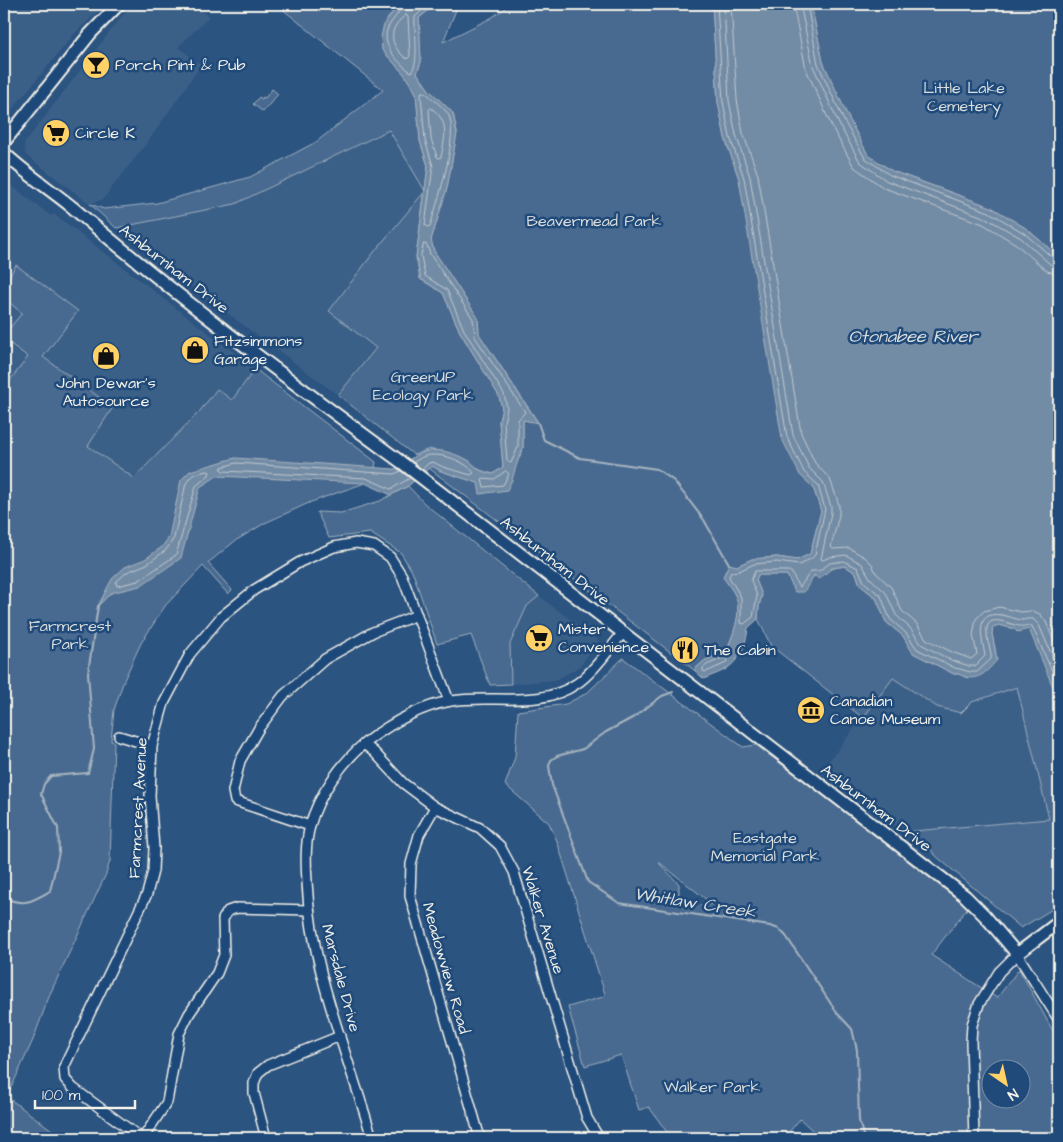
<svg xmlns="http://www.w3.org/2000/svg" width="1063" height="1142" font-family="'Architects Daughter',sans-serif">
  <rect width="100%" height="100%" fill="#2c5481"/>
  <filter id="ink" filterUnits="userSpaceOnUse"><feTurbulence type="fractalNoise" baseFrequency=".02" numOctaves="2"/><feDisplacementMap in="SourceGraphic" scale="10" xChannelSelector="R" yChannelSelector="G"/><feConvolveMatrix kernelMatrix="1 2 1 2 8 2 1 2 1" color-interpolation-filters="sRGB"/></filter>
  <g filter="url(#ink)">
    <g fill="#3b6088">
      <path d="M18 4 28 5 29 4H106L75 33 4 119V21Z"/>
      <path d="M135 4H192L209 17 178 47 201 65 149 140 103 199 90 204 26 155 24 144 121 17Z"/>
      <path d="M389 130 425 191 375 251 329 311 376 348 338 395 191 286 116 228 235 204Z"/>
      <path d="M4 180 51 216 54 214 255 369 232 400 217 389 201 410 134 478 88 446 112 407 43 357 78 311 16 265 4 285Z"/>
      <path d="M4 298 22 313 4 335Z"/>
      <path d="M4 339 28 357 4 388Z"/>
      <path d="M539 596 599 641 579 667 556 680 511 684 510 645 527 606Z"/>
      <path d="M893 678 937 707 972 702 1017 687 1049 819 903 832 823 769Z"/>
    </g>
    <g fill="#496b90" stroke="#9eaebc" fill-rule="evenodd">
      <path d="M276 4H394L397 6 384 24 382 50 404 74 416 93 420 141 428 166 416 257 420 279 443 293 460 332 499 396 502 409 499 421 503 467 493 474 480 470 468 460 429 449 414 455 338 395 376 348 329 311 375 251 425 191 389 130 235 204 116 228 90 204 104 209 157 203 250 177 316 142 383 90Z"/>
      <path d="M436 4H489L484 8 458 5 443 42 491 18 511 4H712L718 102 725 138 739 179 800 475 813 487 821 511 810 554 797 560 777 557 752 559 737 566 729 565 723 577C727 583 733 590 736 597 742 613 733 636 726 651L704 661 694 670 430 469 432 466 441 471 478 483 517 463 523 448V420L538 422 479 334 478 318 434 251 431 240 447 188 457 133 453 113 429 90 417 73 421 62 419 18Z"/>
      <path d="M811 4H1059V257L1027 229 991 207 892 171 868 155 849 119 823 62Z"/>
      <path d="M272 89 278 94 263 112 253 104 259 97 262 99 263 97 265 98Z"/>
      <path d="M16 265 78 311 43 357 113 407 88 446 134 478 200 411 217 389 232 400 255 369 376 462 375 468 365 483 311 502 265 523 235 541 208 563 232 590 228 594 203 566 165 606 141 643 124 680 114 710 111 741 114 742 110 861 106 874 50 994 33 1040 7 1097 63 1138H4V388L28 357 4 339V335L22 313 4 298V285Z"/>
      <path d="M408 486 425 504 539 596 527 606 510 644 511 684 490 685 471 635 437 644 413 573 401 553 370 533 329 538 317 512 341 513 380 501Z"/>
      <path d="M845 566 856 573 860 585 876 598 886 622 903 636 913 653 954 674H959L967 678 996 653 992 634V627L999 625 1015 629 1059 622V905L1021 928 936 856 924 842 903 832 1049 819 1017 687 972 702 961 713 937 707 893 678 863 718 771 646 758 619 759 606 762 595 756 580 758 575H787L795 591C813 576 821 570 845 566Z"/>
      <path d="M623 658 743 747 756 745 970 905 931 955 997 998 1019 969 1059 1042V1138H821L800 1119 784 1138H671L649 1107 639 1110 621 1055 585 1066 568 1007 603 997 605 994 557 841 549 823 505 785 515 757 518 711 566 704 587 693ZM659 863H660L712 904 683 907 679 902V884ZM990 1070H1020V1100H990Z"/>
    </g>
    <g fill="#738ca6" stroke="#a7b4c0">
      <path d="M399 4H436L419 18 421 62 417 73 429 90 453 113 457 133 447 188 431 240 434 251 478 318 479 334 538 423 523 420V448L517 463 512 480 507 490 480 494 478 483 441 471 432 466 408 486 391 495 365 483 217 476 200 487 181 558 140 586 111 593 98 606 112 579 125 567 145 559 162 547 169 537 181 480 190 471 235 458 395 469C424 449 432 444 466 459 471 461 474 466 478 469 482 472 488 473 493 474L503 467 499 421 502 408 499 396 460 332 443 293 421 279 416 257 428 166 420 141 416 93 404 74 382 50 381 37 384 24Z"/>
      <path d="M712 4H811L823 62 849 119 868 155 892 171 991 207 1027 229 1059 257V722L1055 705 1053 687 1029 629 1017 632 1015 629 999 625 993 627 992 634 997 660C989 669 980 681 966 677 961 676 960 673 954 674L913 653 903 636 886 622 876 598 860 585 856 573 845 566 832 568 819 579 814 575 804 592H795L787 575H758L756 580 762 595 759 606 758 619 748 628C747 641 741 658 729 667 723 672 712 675 704 679L694 670 704 661 726 651C733 636 742 613 736 597 733 590 727 583 723 577L729 564 737 566 752 559 777 557 797 560 810 554 821 511 813 487 800 475 782 439 739 179 725 138 718 102Z"/>
    </g>
    <g fill="none" stroke-linecap="round" stroke-linejoin="round">
      <g stroke="#c0c9ce" stroke-width="1">
        <path d="M402 4C401 11 395 17 390 24 378 42 396 61 411 72 420 63 414 31 415 17L428 4"/>
        <path d="M717 4 723 102 730 137 744 178 787 437 804 472 818 485 825 509 815 555 812 558 799 565 777 562 754 564 739 571 731 572 729 577 741 597V623L744 624 753 617 757 596 751 580 755 571H789L792 573 798 586 800 587 811 571H819L830 563 844 561 858 568 864 582 881 596 890 619 906 633 917 649 955 668C963 669 968 673 977 672L991 659C992 651 987 643 987 635 984 610 1009 625 1020 626 1025 627 1027 624 1032 626L1058 685 1059 698"/>
        <path d="M724 4 729 101 736 135 750 177 793 435 809 468 823 482 831 507V513L821 559 823 560 830 557 846 555 862 564 870 578 886 593 896 615 911 629 921 644 948 659 969 666H975L985 656C983 641 972 610 1002 615 1008 616 1015 619 1021 620 1026 620 1028 618 1033 619L1039 625 1059 672"/>
        <path d="M731 4 737 100 743 133 758 175 801 433 815 463 830 479 839 505V515L831 547 833 549 849 548 866 558 872 564 876 573 891 587 902 611 917 624 926 639 952 652 971 659 977 654 973 635 976 619 984 611 999 607 1021 612 1032 611 1040 614 1046 622 1059 653"/>
        <path d="M793 4 806 69 832 127 854 167 884 188 983 224 1016 244 1047 271 1059 274"/>
        <path d="M800 4 813 66 839 124 860 162 887 181 986 218 1021 238 1051 265 1059 266"/>
        <path d="M807 4 818 64 844 121 865 158 890 175 989 212 1024 233 1054 259 1059 260"/>
        <path d="M406 15 408 17 410 56 407 59C389 46 387 28 406 15Z"/>
        <path d="M422 92H425C432 99 443 106 448 114 460 133 437 204 430 226L428 227 425 225 433 166 425 140 421 95Z"/>
        <path d="M431 108C450 121 445 137 441 157L439 158 437 157 431 139 429 110Z"/>
        <path d="M424 244 427 245 430 254 473 319 475 337 525 412 518 420V447L511 463 507 461 504 422 507 408 504 394 464 330 447 290 425 276 421 256Z"/>
        <path d="M413 463C418 459 425 455 431 455 445 454 467 462 474 473L471 475 443 467 433 462 429 463 422 469"/>
        <path d="M207 471 210 472 209 475 196 486 176 555 138 581 117 586 116 582 127 572 147 564 166 550 174 538 186 483 193 475Z"/>
        <path d="M401 471 394 474 236 463 222 467 221 469 223 471 366 478 391 489 410 478"/>
        <path d="M506 471 509 474 503 485 484 487 482 480 483 478 494 479Z"/>
        <path d="M724 658 727 659 726 663 706 672 703 671V668L707 665Z"/>
      </g>
      <g stroke="#a7b4c0" stroke-width="2">
        <path d="M538 423 544 440 580 458 657 469 674 481 704 520 729 564"/>
        <path d="M673 692 662 696 634 717 606 732 583 749 557 756 551 760 549 766 552 785 588 882 619 903 770 926 779 929 786 936 837 1013 852 1029 857 1050 859 1121 864 1138"/>
        <path d="M4 898C25 906 31 902 50 891L59 852 58 828 41 794 44 784 51 776 88 773 94 749 88 673 98 606"/>
      </g>
      <defs>
        <g id="minor">
          <path d="M119 736 152 746"/>
          <path d="M364 744 374 752 403 783 435 807 480 828 500 846 514 872 587 1118 599 1138"/>
          <path d="M435 807 419 835 411 864 410 896 480 1138"/>
          <path d="M310 826 235 801 233 791 240 761 259 728 283 696 325 659 373 632 417 615"/>
          <path d="M141 1138 73 1088 65 1079 64 1067 147 894 153 871 154 848 150 796 152 746 164 703 190 654 221 617 254 590 300 562 334 547 356 543 374 546 390 557 402 576 449 701"/>
          <path d="M143 1138 167 1102 179 1034 189 1014 217 973 224 955 223 919 228 911 237 908 308 910"/>
          <path d="M266 1138 254 1093V1083L258 1073 268 1065 340 1036"/>
          <path d="M372 1138C348 1054 311 971 307 882 306 864 305 844 310 826 318 795 342 762 366 742 390 724 421 706 451 701 492 694 540 709 576 684 592 674 610 648 622 634"/>
          <path d="M974 1138 971 1041 972 1025 979 1004 999 972 1017 954 1059 1020"/>
        </g>
        <g id="major">
          <path d="M4 142 90 34 119 4"/>
          <path d="M4 153C25 173 50 189 72 207 177 297 289 380 401 462L965 896 985 916 1017 954 1059 922"/>
        </g>
      </defs>
      <use href="#minor" stroke="#f4f1e8" stroke-width="12"/>
      <use href="#major" stroke="#f4f1e8" stroke-width="15"/>
      <use href="#minor" stroke="#1f4a7a" stroke-width="9"/>
      <use href="#major" stroke="#1f4a7a" stroke-width="11"/>
    </g>
  </g>
  <defs>
    <symbol id="bar-disc" viewBox="-11 -11 22 22"><circle r="9.5" fill="#ffd166" stroke="#1f4a7a"/><path d="M-6-5H6L.8 .8V4.5H3.5V6h-7V4.5H-.8V.8Z" fill="#111"/></symbol>
    <symbol id="supermarket-disc" viewBox="-11 -11 22 22"><circle r="9.5" fill="#ffd166" stroke="#1f4a7a"/><path d="M-6-5.5h2.5l.6 2H6L4.5 2H-2.5L-4.4-4H-6ZM-1.5 3.2a1.3 1.3 0 1 0 .1 0ZM3 3.2a1.3 1.3 0 1 0 .1 0Z" fill="#111"/></symbol>
    <symbol id="shop-disc" viewBox="-11 -11 22 22"><circle r="9.5" fill="#ffd166" stroke="#1f4a7a"/><path d="M-5-2.5h2.3a2.7 3.5 0 0 1 5.4 0H5L5.5 6h-11ZM-1.5-2.5h3a1.5 2.3 0 0 0-3 0Z" fill="#111"/></symbol>
    <symbol id="restaurant-disc" viewBox="-11 -11 22 22"><circle r="9.5" fill="#ffd166" stroke="#1f4a7a"/><path d="M-5-6h1v4h1v-4h1v4h1v-4h1v5L-1.5 .5V6h-2V.5L-5-1ZM5-6V6H3V1.5H1.5Q1.5-4 5-6Z" fill="#111"/></symbol>
    <symbol id="museum-disc" viewBox="-11 -11 22 22"><circle r="9.5" fill="#ffd166" stroke="#1f4a7a"/><path d="M0-6L6-3V-2H-6V-3ZM-5-1h2V3h-2ZM-1-1h2V3h-2ZM3-1h2V3H3ZM-6 4H6V6H-6Z" fill="#111"/></symbol>
  </defs>
  <g fill-rule="evenodd">
    <use href="#bar-disc" x="80" y="49" width="32" height="32"/>
    <use href="#supermarket-disc" x="40" y="117" width="32" height="32"/>
    <use href="#shop-disc" x="179" y="334" width="32" height="32"/>
    <use href="#shop-disc" x="90" y="340" width="32" height="32"/>
    <use href="#supermarket-disc" x="523" y="622" width="32" height="32"/>
    <use href="#restaurant-disc" x="669" y="634" width="32" height="32"/>
    <use href="#museum-disc" x="795" y="694" width="32" height="32"/>
  </g>
  <g text-anchor="middle" dominant-baseline="central" stroke-width="5" stroke-linejoin="round" paint-order="stroke">
    <g font-size="16" fill="#f4f1e8" stroke="#1f4a7a" text-anchor="start">
      <text x="115" y="65">Porch Pint &amp; Pub</text>
      <text x="75" y="133">Circle K</text>
      <text x="214" y="341">Fitzsimmons<tspan x="214" dy="18">Garage</tspan></text>
      <text x="106" y="383" text-anchor="middle">John Dewar's<tspan x="106" dy="18">Autosource</tspan></text>
      <text x="558" y="629">Mister<tspan x="558" dy="18">Convenience</tspan></text>
      <text x="704" y="650">The Cabin</text>
      <text x="830" y="701">Canadian<tspan x="830" dy="18">Canoe Museum</tspan></text>
    </g>
    <g font-size="16" fill="#dadddb" stroke="#1f4a7a">
      <text x="964" y="88">Little Lake<tspan x="964" dy="18">Cemetery</tspan></text>
      <text x="594" y="221">Beavermead Park</text>
      <text x="423" y="377">GreenUP<tspan x="423" dy="18">Ecology Park</tspan></text>
      <text x="70" y="626">Farmcrest<tspan x="70" dy="18">Park</tspan></text>
      <text x="765" y="838">Eastgate<tspan x="765" dy="18">Memorial Park</tspan></text>
      <text x="712" y="1087">Walker Park</text>
    </g>
    <g font-size="16" fill="#f4f1e8" stroke="#1f4a7a">
      <text transform="translate(174 269) rotate(38)">Ashburnham Drive</text>
      <text transform="translate(555 561) rotate(38)">Ashburnham Drive</text>
      <text transform="translate(138 808) rotate(-87)">Farmcrest Avenue</text>
      <text transform="translate(876 808) rotate(37)">Ashburnham Drive</text>
      <text transform="translate(543 920) rotate(73)">Walker Avenue</text>
      <text transform="translate(446 968) rotate(74)">Meadowview Road</text>
      <text transform="translate(341 978) rotate(75)">Marsdale Drive</text>
    </g>
    <g font-size="18" font-style="italic" fill="#dadddb" stroke="#1f4a7a">
      <text x="913" y="336">Otonabee River</text>
      <text transform="translate(695 903) rotate(9)">Whitlaw Creek</text>
    </g>
  </g>
  <rect width="1063" height="1142" fill="none" stroke="#1f4a7a" stroke-width="20"/>
  <rect x="10" y="10" width="1043" height="1122" fill="none" stroke="#f4f1e8" stroke-width="2" filter="url(#ink)"/>
  <g transform="translate(1006 1084) rotate(146)"><circle r="24" fill="#1f4a7a" stroke="#748da6"/>
  <path d="M0-4L9 19L0 12L-9 19Z" fill="#ffd166"/>
  <text y="-8" font-size="14" font-weight="bold" text-anchor="middle" fill="#f4f1e8">N</text>
  </g>
  <path d="M35 1100v8h100v-8" fill="none" stroke="#f4f1e8" stroke-width="2.5"/>
  <text x="42" y="1100" font-size="15" fill="#f4f1e8" stroke="#1f4a7a" stroke-width="4" paint-order="stroke">100 m</text>
</svg>
